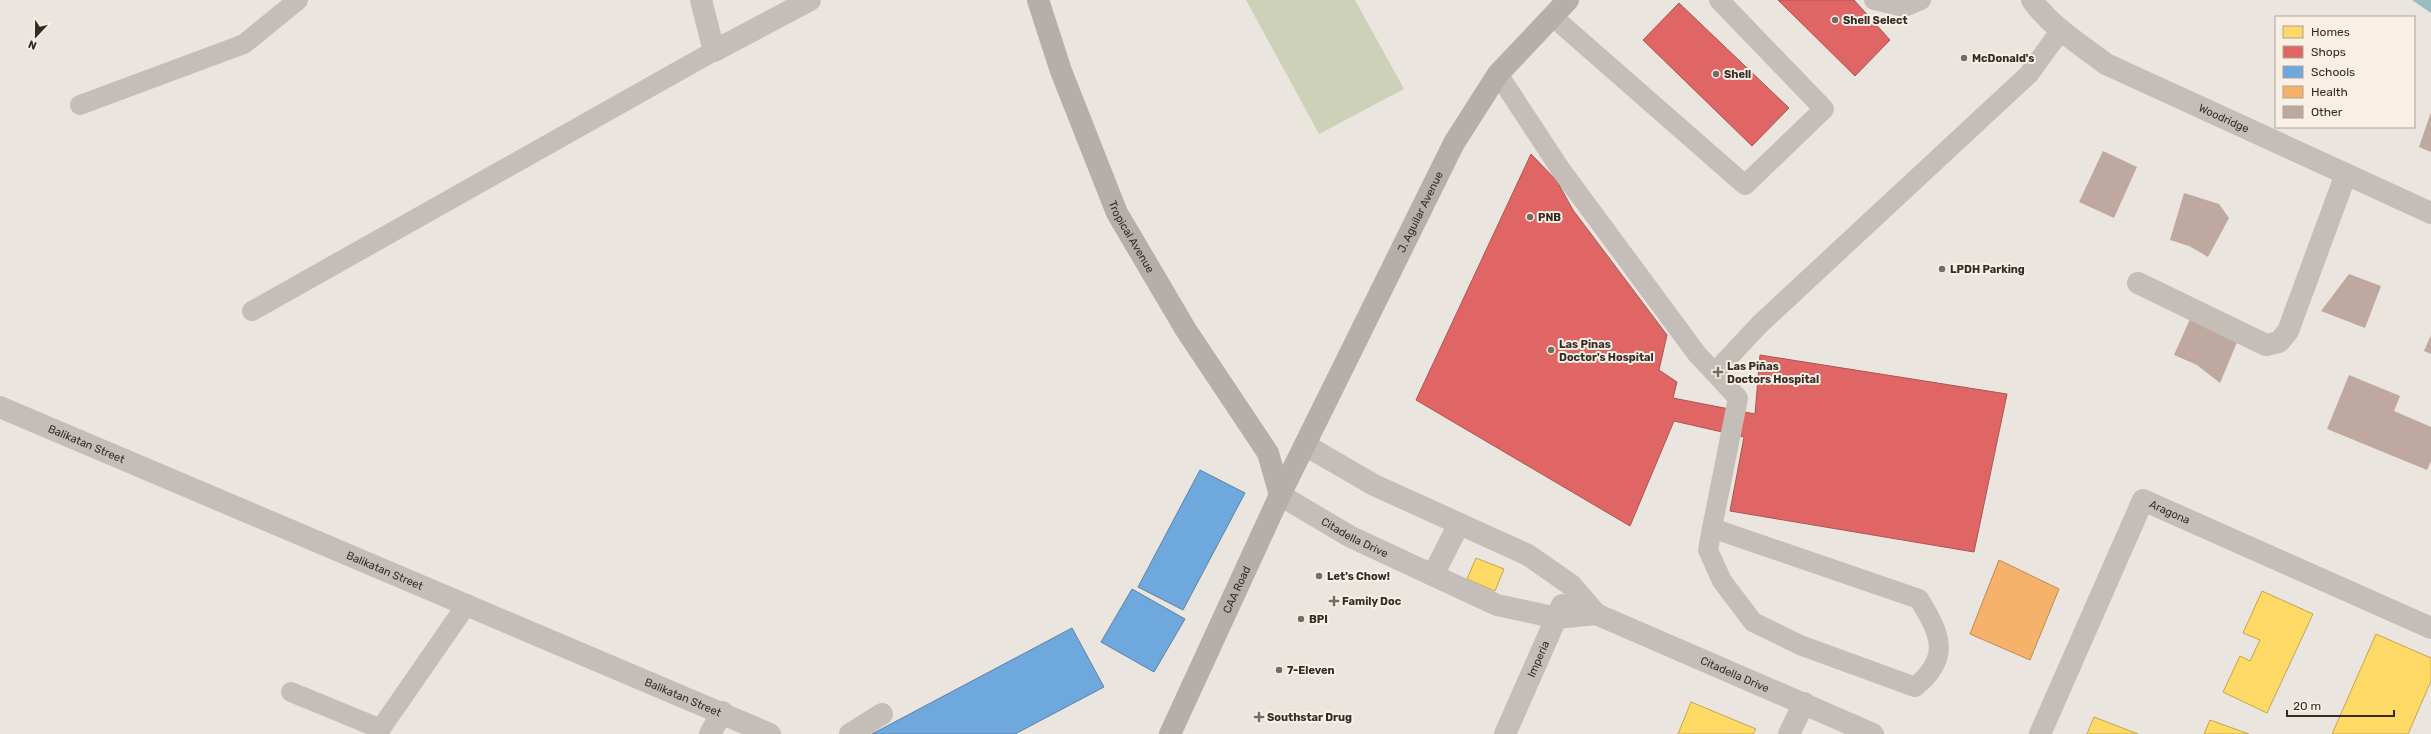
<svg xmlns="http://www.w3.org/2000/svg" width="2431" height="734" font-family="Rubik,sans-serif">
  <rect width="100%" height="100%" fill="#ebe5df"/>
  <path fill="#cdd1b8" d="M1246 0H1355L1404 89 1319 134Z"/>
  <path fill="#9abebd" d="M2412 0H2431V13Z"/>
  <g fill="#ffd966" stroke="#c2a553">
    <path d="M1476 558 1504 569 1495 591 1467 579Z"/>
    <path d="M2262 591 2313 614 2267 713 2223 692 2240 656 2250 661 2260 640 2243 633Z"/>
    <path d="M2376 634 2431 658V681L2408 734H2332Z"/>
    <path d="M1691 702 1756 729 1753 734H1678Z"/>
    <path d="M2094 717 2138 734H2087Z"/>
    <path d="M2210 720 2249 734H2204Z"/>
  </g>
  <g fill="#e06666" stroke="#ad5453">
    <path d="M1778 0H1854L1890 40 1855 76Z"/>
    <path d="M1679 3 1789 108 1752 146 1643 40Z"/>
    <path d="M1531 154 1557 181 1573 210 1667 335 1659 370 1677 382 1673 398 1755 414 1760 355 2007 394 1974 552 1730 511 1744 437 1674 421 1630 526 1416 400Z"/>
  </g>
  <g fill="#6fa8dc" stroke="#5e82a6">
    <path d="M1200 470 1245 493 1183 610 1138 587Z"/>
    <path d="M1132 589 1185 619 1154 672 1101 642Z"/>
    <path d="M1072 628 1104 687 1015 734H872Z"/>
  </g>
  <path fill="#f6b26b" stroke="#bc8a57" d="M1999 560 2059 589 2030 660 1970 634Z"/>
  <g fill="#bfa8a0">
    <path d="M2431 112V152L2419 147Z"/>
    <path d="M2103 151 2137 167 2114 218 2079 202Z"/>
    <path d="M2184 193 2219 204 2229 218 2208 257 2189 246 2170 240Z"/>
    <path d="M2349 274 2381 286 2365 328 2321 311Z"/>
    <path d="M2190 319 2238 340 2220 383 2197 365 2174 355Z"/>
    <path d="M2431 335V354L2424 351Z"/>
    <path d="M2349 375 2400 396 2394 411 2431 427V461L2427 470 2327 429Z"/>
  </g>
  <g fill="none" stroke-linecap="round" stroke-linejoin="round">
    <g stroke="#c4bdb8" stroke-width="20">
      <path d="M1874 0 1904 7 1921 0"/>
      <path d="M1552 16 1745 185 1824 109 1719 0"/>
      <path d="M1498 74 1561 170 1697 354 1738 398 1712 528 1919 599C1940 634 1952 657 1915 687L1800 645 1753 622 1722 581 1708 550 1712 528"/>
      <path d="M80 105 244 44 298 0"/>
      <path d="M252 311 714 51"/>
      <path d="M1715 372 1760 324 2029 74 2061 30"/>
      <path d="M291 692 381 729"/>
      <path d="M377 734 467 604"/>
    </g>
    <g stroke="#c4bdb8" stroke-width="22">
      <path d="M701 0 714 51 810 0"/>
      <path id="s1" d="M2032 0C2051 27 2080 44 2106 64L2431 213"/>
      <path d="M2138 283 2266 345 2279 342 2288 331 2346 174"/>
      <path id="s2" d="M0 407 770 734"/>
      <path id="s3" d="M1305 445 1374 485 1528 555 1571 585 1596 614 1873 734"/>
      <path id="s4" d="M1280 495 1351 537 1497 605 1557 618 1596 614"/>
      <path d="M1433 575 1459 524"/>
      <path d="M710 734 722 712"/>
      <path d="M850 734 882 714"/>
      <path id="s5" d="M1505 734 1562 605"/>
      <path d="M1789 734 1804 703"/>
      <path id="s6" d="M2040 734 2143 500 2431 628"/>
    </g>
    <g stroke="#b5aea9" stroke-width="22">
      <path id="s7" d="M1038 0 1061 71 1117 213 1186 330 1268 453 1280 495"/>
      <path id="s8" d="M1170 734 1280 495 1454 143 1498 74 1568 0"/>
    </g>
  </g>
  <g fill="#756c67" stroke="#f9f0e5" stroke-width="1.5">
    <circle cx="1835" cy="20" r="4"/>
    <circle cx="1964" cy="58" r="4"/>
    <circle cx="1716" cy="74" r="4"/>
    <circle cx="1530" cy="217" r="4"/>
    <circle cx="1942" cy="269" r="4"/>
    <circle cx="1551" cy="350" r="4"/>
    <path d="M1716 366h4v4h4v4h-4v4h-4v-4h-4v-4h4z"/>
    <circle cx="1319" cy="576" r="4"/>
    <path d="M1332 595h4v4h4v4h-4v4h-4v-4h-4v-4h4z"/>
    <circle cx="1301" cy="619" r="4"/>
    <circle cx="1279" cy="670" r="4"/>
    <path d="M1257 711h4v4h4v4h-4v4h-4v-4h-4v-4h4z"/>
  </g>
  <g text-anchor="middle" dominant-baseline="central" stroke-width="4" stroke-linejoin="round" paint-order="stroke">
    <g font-size="11" font-weight="bold" fill="#352b27" stroke="#f9f0e5" text-anchor="start">
      <text x="1843" y="20">Shell Select</text>
      <text x="1972" y="58">McDonald's</text>
      <text x="1724" y="74">Shell</text>
      <text x="1538" y="217">PNB</text>
      <text x="1950" y="269">LPDH Parking</text>
      <text x="1559" y="344">Las Pinas<tspan x="1559" dy="13">Doctor's Hospital</tspan></text>
      <text x="1727" y="366">Las Piñas<tspan x="1727" dy="13">Doctors Hospital</tspan></text>
      <text x="1327" y="576">Let's Chow!</text>
      <text x="1342" y="601">Family Doc</text>
      <text x="1309" y="619">BPI</text>
      <text x="1287" y="670">7-Eleven</text>
      <text x="1267" y="717">Southstar Drug</text>
    </g>
    <g font-size="11" fill="#352b27" stroke="#f9f0e5">
      <text stroke="none"><textPath href="#s1" startOffset="228">Woodridge</textPath></text>
      <text stroke="none"><textPath href="#s8" startOffset="579">J. Aguilar Avenue</textPath></text>
      <text stroke="none"><textPath href="#s7" startOffset="255">Tropical Avenue</textPath></text>
      <text stroke="none"><textPath href="#s2" startOffset="94">Balikatan Street</textPath></text>
      <text stroke="none"><textPath href="#s6" startOffset="285">Aragona</textPath></text>
      <text stroke="none"><textPath href="#s4" startOffset="86">Citadella Drive</textPath></text>
      <text stroke="none"><textPath href="#s2" startOffset="418">Balikatan Street</textPath></text>
      <text stroke="none"><textPath href="#s8" startOffset="159">CAA Road</textPath></text>
      <text stroke="none"><textPath href="#s5" startOffset="82">Imperia</textPath></text>
      <text stroke="none"><textPath href="#s3" startOffset="491">Citadella Drive</textPath></text>
      <text stroke="none"><textPath href="#s2" startOffset="742">Balikatan Street</textPath></text>
    </g>
  </g>
  <rect x="2275" y="16" width="140" height="112" fill="#f9f0e5" stroke="#aba199"/>
  <rect x="2283" y="26" width="20" height="12" fill="#ffd966" stroke="#aba199"/>
  <text x="2311" y="36" font-size="12" fill="#352b27">Homes</text>
  <rect x="2283" y="46" width="20" height="12" fill="#e06666" stroke="#aba199"/>
  <text x="2311" y="56" font-size="12" fill="#352b27">Shops</text>
  <rect x="2283" y="66" width="20" height="12" fill="#6fa8dc" stroke="#aba199"/>
  <text x="2311" y="76" font-size="12" fill="#352b27">Schools</text>
  <rect x="2283" y="86" width="20" height="12" fill="#f6b26b" stroke="#aba199"/>
  <text x="2311" y="96" font-size="12" fill="#352b27">Health</text>
  <rect x="2283" y="106" width="20" height="12" fill="#bfa8a0" stroke="#aba199"/>
  <text x="2311" y="116" font-size="12" fill="#352b27">Other</text>
  <g transform="translate(36 36) rotate(202)" stroke="#f9f0e5" stroke-width="3" paint-order="stroke">
  <path d="M0-3L7 15L0 10L-7 15Z" fill="#352b27"/>
  <text y="-6" font-size="11" font-weight="bold" text-anchor="middle" fill="#352b27">N</text>
  </g>
  <path d="M2287 710v6h107v-6" fill="none" stroke="#352b27" stroke-width="2"/>
  <text x="2293" y="710" font-size="12" fill="#352b27" stroke="#f9f0e5" stroke-width="3" paint-order="stroke">20 m</text>
</svg>
